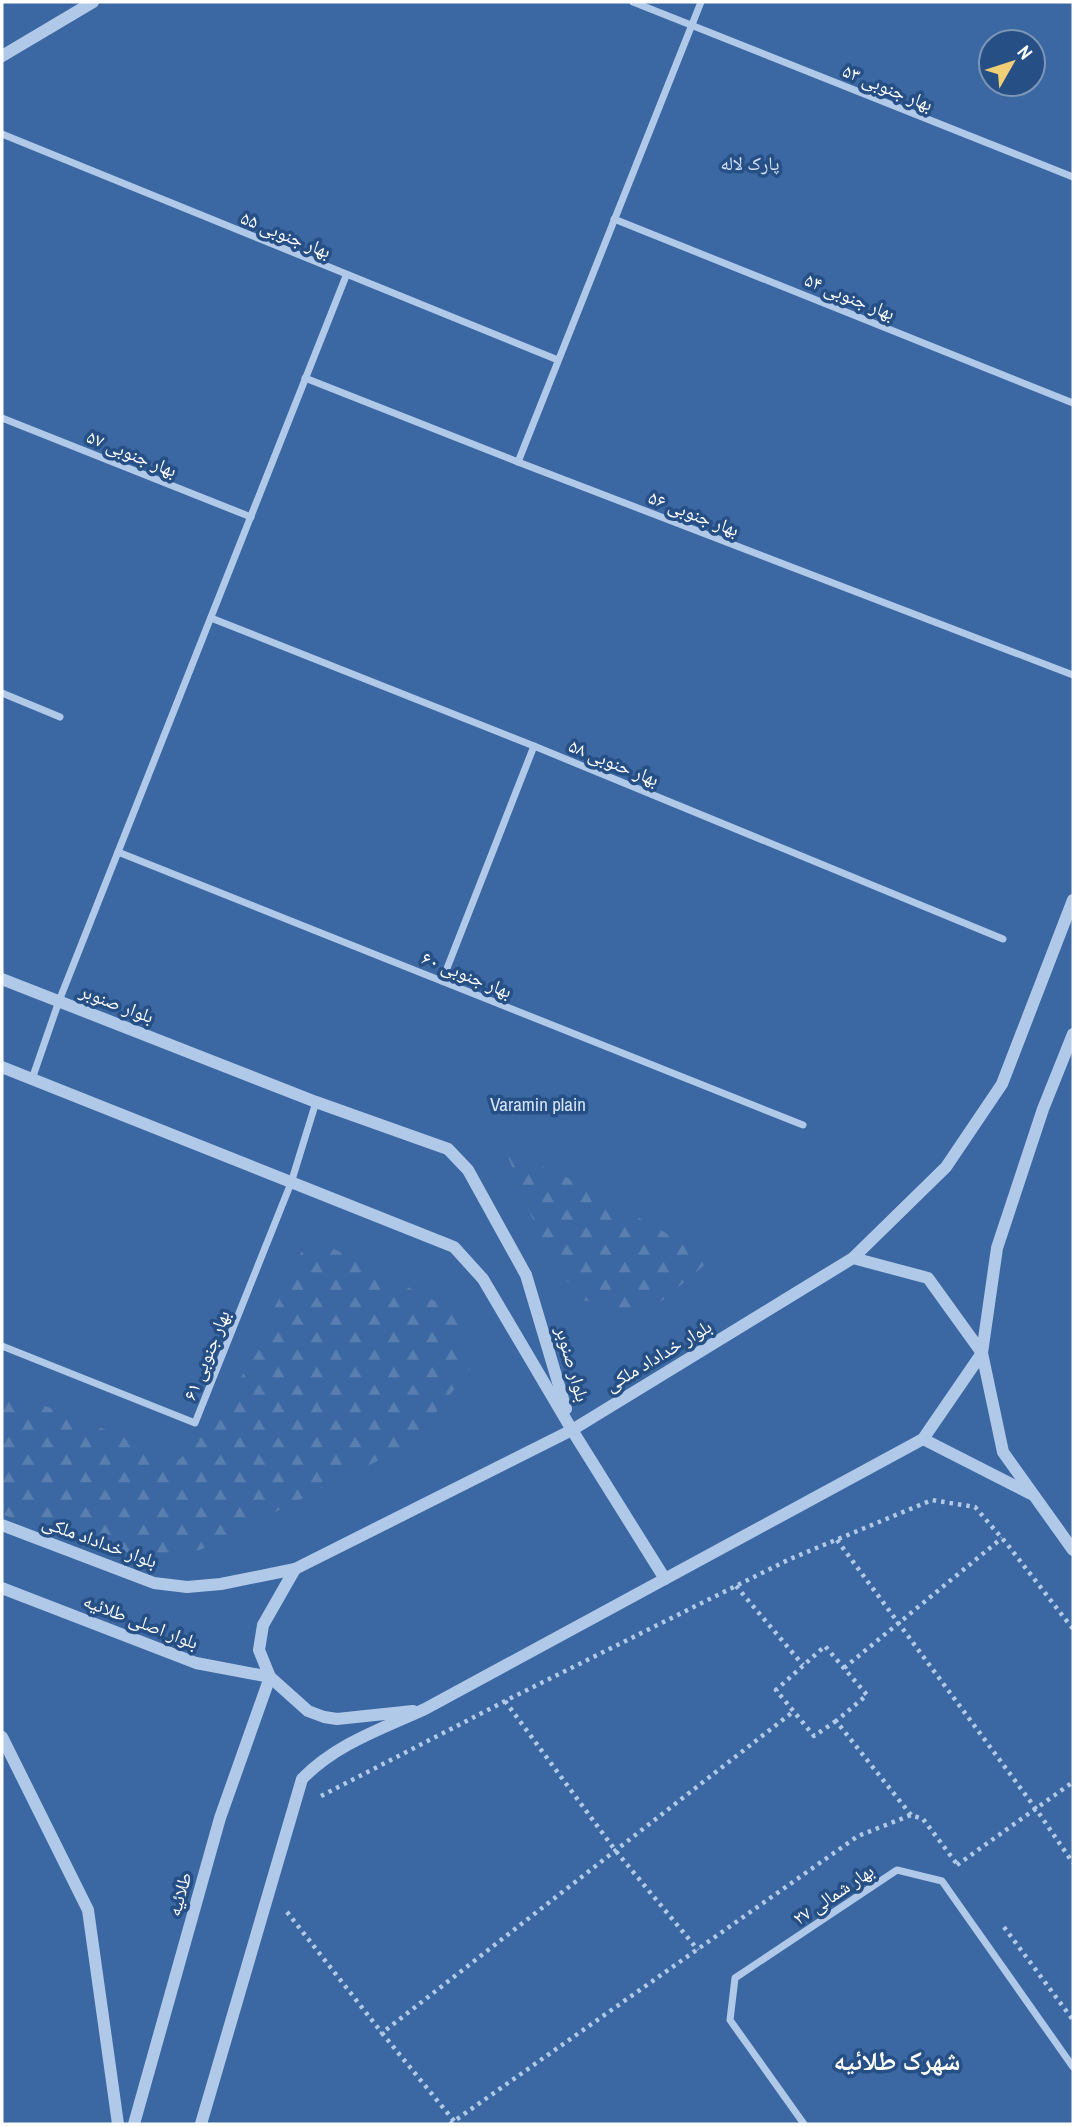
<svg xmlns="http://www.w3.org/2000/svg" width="1075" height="2126" font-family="'Archivo Narrow','Noto Naskh Arabic',sans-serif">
  <defs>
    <pattern id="forest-firs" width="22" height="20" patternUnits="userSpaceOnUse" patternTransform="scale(1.75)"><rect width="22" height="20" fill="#3b68a2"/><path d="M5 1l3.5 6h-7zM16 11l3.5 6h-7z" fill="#587fb0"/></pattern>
  </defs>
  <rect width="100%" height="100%" fill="#264f86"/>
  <path fill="#3b68a2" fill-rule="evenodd" d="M2 2H1073V2124H2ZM991 42H1033V84H991Z"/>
  <g fill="url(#forest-firs)">
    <path d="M505 1149 568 1178 712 1259 646 1314 582 1300 546 1253Z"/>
    <path d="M309 1236 456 1312 470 1369 411 1444 200 1550 117 1559 2 1514V1389L180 1459 229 1403Z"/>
  </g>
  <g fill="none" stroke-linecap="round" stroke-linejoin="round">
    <g stroke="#b1c9e8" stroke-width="4.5" stroke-dasharray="3.5 5" stroke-linecap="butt">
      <path d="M837 1540 1036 1809 1073 1863"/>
      <path d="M736 1586 803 1665"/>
      <path d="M844 1668 1002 1538"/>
      <path d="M505 1701 615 1850 698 1950"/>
      <path d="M836 1721 814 1736 776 1690 825 1646 867 1695 836 1721 911 1815"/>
      <path d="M321 1796 513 1697 790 1559 932 1500 975 1507 1007 1544 1073 1629"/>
      <path d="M957 1865 1073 1782"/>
      <path d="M287 1912 382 2033"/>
      <path d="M1004 1927 1073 2020"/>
      <path d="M454 2121 382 2033 794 1711"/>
      <path d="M450 2124 858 1836 911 1815 923 1819 957 1864"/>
    </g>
    <g stroke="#b1c9e8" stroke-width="7">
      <path d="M633 2 1073 177"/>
      <path d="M2 134 558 360"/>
      <path d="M614 219 1073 403"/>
      <path d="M305 378 518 462 1073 675"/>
      <path d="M2 418 251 517"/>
      <path d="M518 462 701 2"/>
      <path d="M211 618 534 746 1003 939"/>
      <path d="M2 693 60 717"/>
      <path d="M118 852 803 1125"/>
      <path d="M442 981 534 746"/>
      <path d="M32 1079 59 1001 346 276"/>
      <path d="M2 1346 195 1423 291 1183 316 1102"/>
      <path d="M804 2124 730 2020 735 1978 897 1870 942 1881 1073 2067"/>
    </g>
    <g stroke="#b1c9e8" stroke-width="12">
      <path d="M2 56 93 2"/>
      <path d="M2 979 316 1102 448 1149 468 1170 526 1275 566 1409"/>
      <path d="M2 1067 454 1247 483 1279 572 1430 665 1579"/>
      <path d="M853 1258 928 1278 982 1353 1003 1452 1073 1550"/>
      <path d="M923 1439 1031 1494"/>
      <path d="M2 1525 154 1583 187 1587 221 1584 295 1569 572 1430 853 1258 946 1167 1002 1084 1073 900"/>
      <path d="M295 1569 263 1625 259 1650 270 1677 308 1711 324 1717 337 1719 413 1711"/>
      <path d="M2 1588 196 1663 270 1677 220 1818 134 2124"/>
      <path d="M2 1737 88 1910 118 2124"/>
      <path d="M201 2124 302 1779C336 1744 381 1729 425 1709L923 1439 982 1353 997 1248 1043 1109 1073 1034"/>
    </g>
  </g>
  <g text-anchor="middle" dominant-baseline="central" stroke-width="7" stroke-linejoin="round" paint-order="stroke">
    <g font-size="19" fill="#fff" stroke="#264f86">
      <text transform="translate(888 87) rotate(22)">بهار جنوبی ۵۳</text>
      <text transform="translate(286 234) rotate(22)">بهار جنوبی ۵۵</text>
      <text transform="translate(850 296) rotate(22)">بهار جنوبی ۵۴</text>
      <text transform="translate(132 453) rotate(22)">بهار جنوبی ۵۷</text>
      <text transform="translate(694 513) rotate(21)">بهار جنوبی ۵۶</text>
      <text transform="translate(614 762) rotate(22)">بهار حنوبی ۵۸</text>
      <text transform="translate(467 974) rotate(22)">بهار جنوبی ۶۰</text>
      <text transform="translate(117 1003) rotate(21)">بلوار صنوبر</text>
      <text transform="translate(206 1355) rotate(-68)">بهار جنوبی ۶۱</text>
      <text transform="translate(658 1355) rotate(-31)">بلوار خداداد ملکی</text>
      <text transform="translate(573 1364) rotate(74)">بلوار صنوبر</text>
      <text transform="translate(100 1541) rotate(20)">بلوار خداداد ملکی</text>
      <text transform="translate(141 1621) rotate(21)">بلوار اصلی طلائیه</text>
      <text transform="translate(179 1894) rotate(-74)">طلائیه</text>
      <text transform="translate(833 1894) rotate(-34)">بهار شمالی ۲۷</text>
    </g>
    <g font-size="19" fill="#d4e3f6" stroke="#264f86">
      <text x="750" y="163">پارک لاله</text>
      <text x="538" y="1104">Varamin plain</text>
    </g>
    <g font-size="26" font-weight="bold" fill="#fff" stroke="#264f86">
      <text x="897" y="2060">شهرک طلائیه</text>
    </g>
  </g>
  <rect width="1075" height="2126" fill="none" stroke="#ffffff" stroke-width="7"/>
  <g transform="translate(1012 63) rotate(51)"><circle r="33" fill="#264f86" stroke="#7d95b6" stroke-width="2"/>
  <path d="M0-5L12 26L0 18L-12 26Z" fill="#f1cf76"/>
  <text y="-10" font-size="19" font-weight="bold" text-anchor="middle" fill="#ffffff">N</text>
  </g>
</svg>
